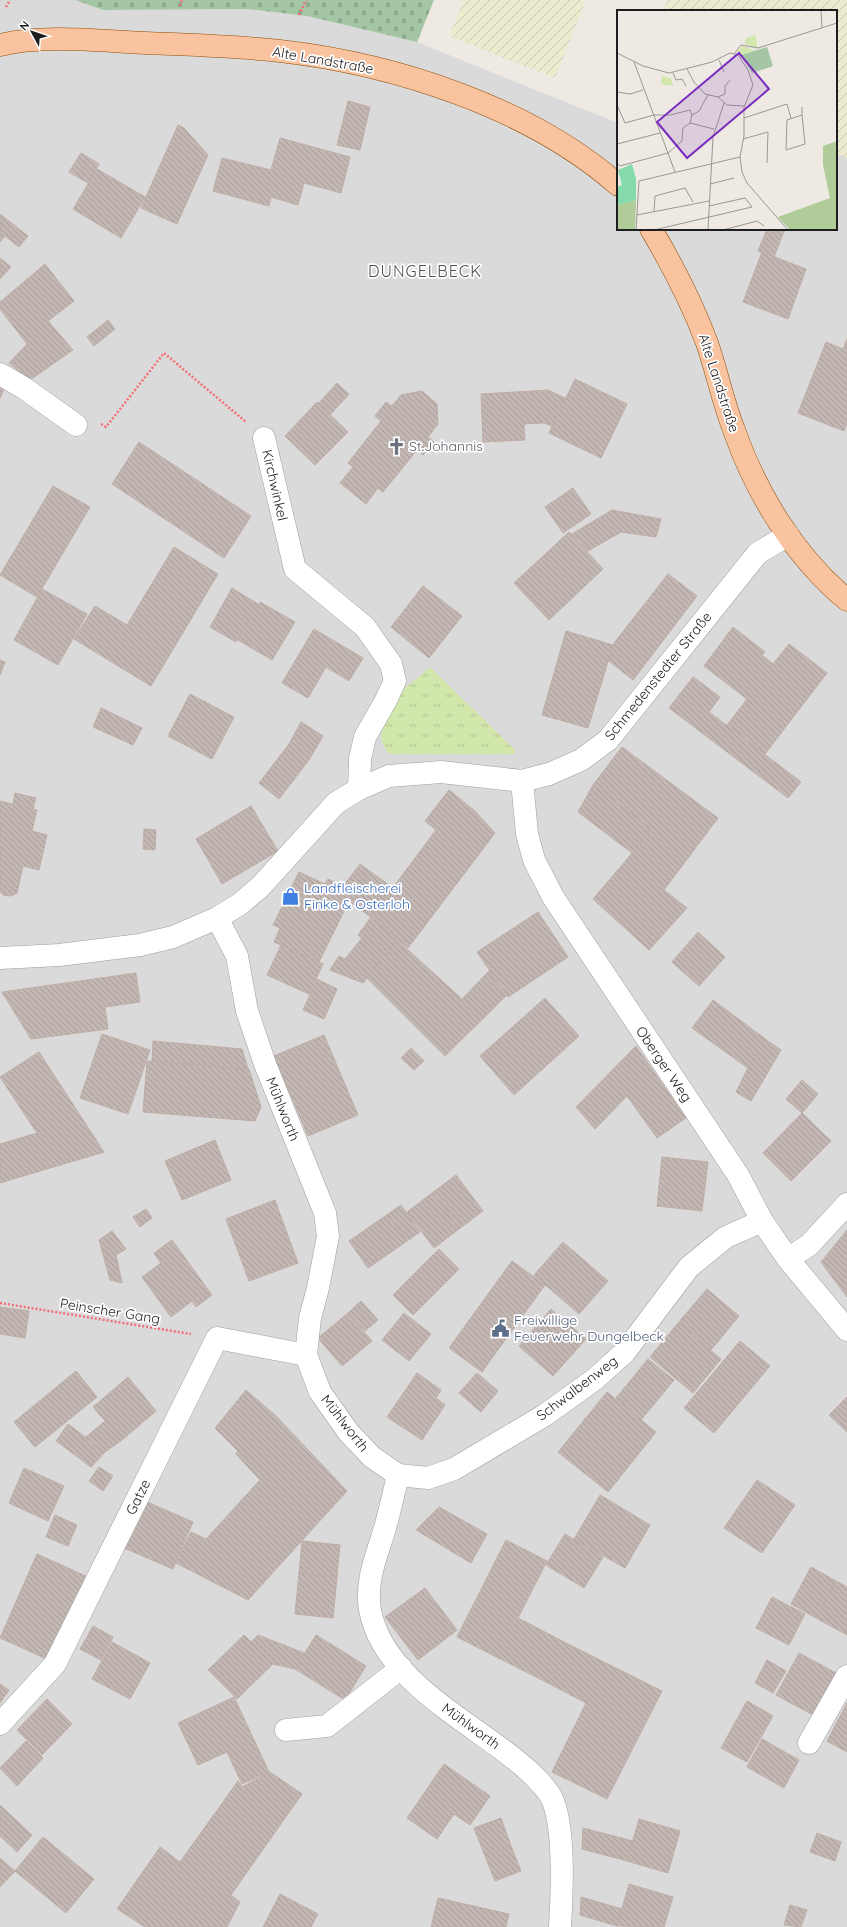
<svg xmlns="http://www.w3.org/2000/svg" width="847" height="1927" font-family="Quicksand,sans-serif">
  <defs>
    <pattern id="farmland-furrows" width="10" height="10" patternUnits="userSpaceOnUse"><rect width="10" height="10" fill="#eceacf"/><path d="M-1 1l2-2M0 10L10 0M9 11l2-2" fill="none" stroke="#cac8b1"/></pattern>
    <pattern id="grass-tufts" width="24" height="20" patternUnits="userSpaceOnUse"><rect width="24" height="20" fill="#d1e7ab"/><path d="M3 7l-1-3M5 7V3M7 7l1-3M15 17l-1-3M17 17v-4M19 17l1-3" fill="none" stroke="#b3c693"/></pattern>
    <pattern id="cemetery-stones" width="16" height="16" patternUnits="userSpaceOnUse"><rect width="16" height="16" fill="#a5c6a5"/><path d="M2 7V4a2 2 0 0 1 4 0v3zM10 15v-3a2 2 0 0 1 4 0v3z" fill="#8eaa8e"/></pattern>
    <pattern id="building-back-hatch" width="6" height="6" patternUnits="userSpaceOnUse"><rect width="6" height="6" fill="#c2b7b3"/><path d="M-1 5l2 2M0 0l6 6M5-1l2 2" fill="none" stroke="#a69d9a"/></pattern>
  </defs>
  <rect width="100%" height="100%" fill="#eee9e3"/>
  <path fill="#dbdada" d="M0 0H75L103 10 247 9 307 16 417 42 618 123V229H836V153L847 158V1927H0Z"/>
  <g fill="url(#farmland-furrows)">
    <path d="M464 0H586L555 78 449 36Z"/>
    <path d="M668 0H847V158L836 153V11H663Z"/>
  </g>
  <path fill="url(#grass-tufts)" d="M430 667 515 750 514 754H390C371 739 388 709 399 694 404 688 423 674 430 667Z"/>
  <path fill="url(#cemetery-stones)" d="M75 0H434L417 42 307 16 247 9 103 10Z"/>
  <g fill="url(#building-back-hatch)" stroke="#bfada6">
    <path d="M348 101 370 107 360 150 337 145Z"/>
    <path d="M178 125 184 128 208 155 177 224 141 208Z"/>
    <path d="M280 138 350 157 341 193 304 183 298 205 271 197 269 206 213 191 222 158 271 170Z"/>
    <path d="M81 153 99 164 88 183 69 172Z"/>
    <path d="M97 169 145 197 121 238 73 209Z"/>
    <path d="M0 214 28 236 19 247 5 236 0 242Z"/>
    <path d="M767 229H785L774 257 758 251Z"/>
    <path d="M762 252 806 269 788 319 743 302Z"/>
    <path d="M0 258 11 267 0 279Z"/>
    <path d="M45 264 74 301 48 321 73 350 30 380 9 363 27 344 0 309V302Z"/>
    <path d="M108 320 115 329 94 346 87 337Z"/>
    <path d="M847 339V423L844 431 798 413 826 342 843 349Z"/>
    <path d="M575 379 627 404 601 458 549 433Z"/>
    <path d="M337 383 349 394 330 415 318 404Z"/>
    <path d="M0 385 5 387 0 398Z"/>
    <path d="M548 390 565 398 552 426 544 423 524 424 525 440 483 442 481 394Z"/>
    <path d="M422 391 437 404 438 424 428 437 434 442 423 455 417 450 383 492 378 488 366 504 340 483 353 467 348 463 381 421 375 416 386 402 392 406 401 395Z"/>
    <path d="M317 402 348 432 315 465 285 436Z"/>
    <path d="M139 442 251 516 224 558 112 484Z"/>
    <path d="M53 486 90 507 37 597 0 575Z"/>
    <path d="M573 488 591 514 563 533 545 507Z"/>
    <path d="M612 510 661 519 656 537 621 532 588 551 572 534Z"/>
    <path d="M569 532 603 569 549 620 514 583Z"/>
    <path d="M174 547 218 574 151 686 74 639 95 606 127 625Z"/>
    <path d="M668 574 697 596 633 680 609 661 614 643Z"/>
    <path d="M423 586 462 616 429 658 391 627Z"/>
    <path d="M232 588 258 604 236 642 210 627Z"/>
    <path d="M42 589 87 614 58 665 14 640Z"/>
    <path d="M260 602 295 622 272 660 238 640Z"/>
    <path d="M733 627 765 652 762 655 773 664 789 644 827 673 765 754 727 725 747 699 704 666Z"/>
    <path d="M314 629 363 658 349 681 326 667 308 698 282 683Z"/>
    <path d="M566 631 613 645 588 728 542 715Z"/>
    <path d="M0 660 5 662 0 675Z"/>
    <path d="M693 677 720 697 709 712 801 782 788 798 669 708Z"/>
    <path d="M190 694 234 717 212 759 168 736Z"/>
    <path d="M101 708 142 728 133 745 93 727Z"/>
    <path d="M301 722 323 736 309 760 279 799 259 783 289 744Z"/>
    <path d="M622 747 718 818 664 890 687 908 649 950 593 899 628 858 651 829 593 785Z"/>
    <path d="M593 785 651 829 632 853 578 812Z"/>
    <path d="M449 790 475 811 495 833 408 948 371 917 436 830 425 821Z"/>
    <path d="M15 793 36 798 33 809 37 810 32 831 47 835 39 870 23 866 17 893 11 896 3 895 0 891V801L13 804Z"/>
    <path d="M251 806 278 851 222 884 196 839Z"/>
    <path d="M144 829 156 830 155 850 143 849Z"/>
    <path d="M360 864 393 888 371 917 338 893Z"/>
    <path d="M299 872 325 884 328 879 344 886 338 893 349 901 319 962 274 942 280 928 273 925Z"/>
    <path d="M538 912 568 957 508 997 477 952Z"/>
    <path d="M371 917 397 940 363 983 330 970 339 956 345 959 362 938 358 935Z"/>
    <path d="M698 932 725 957 699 986 672 962Z"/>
    <path d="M397 940 462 999 489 971 506 996 445 1056 367 978Z"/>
    <path d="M281 945 323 964 309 994 267 975Z"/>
    <path d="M136 973 140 1002 105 1007 108 1029 31 1039 2 992Z"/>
    <path d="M317 979 337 989 324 1019 303 1010Z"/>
    <path d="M545 998 579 1036 514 1095 480 1056Z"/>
    <path d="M713 1000 768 1041 748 1068 692 1028Z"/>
    <path d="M102 1034 150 1050 128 1114 80 1098Z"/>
    <path d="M324 1035 358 1115 308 1136 274 1056Z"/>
    <path d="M153 1041 242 1049 248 1069 152 1061Z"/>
    <path d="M768 1041 781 1050 751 1101 736 1092 748 1068Z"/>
    <path d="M636 1046 686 1118 657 1138 627 1096 595 1129 576 1107Z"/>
    <path d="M411 1048 424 1061 414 1070 401 1058Z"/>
    <path d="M39 1052 104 1152 0 1183V1144L37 1133 0 1077Z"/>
    <path d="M147 1061 249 1069 261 1107 255 1121 143 1112Z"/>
    <path d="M802 1080 818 1094 802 1113 786 1099Z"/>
    <path d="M802 1113 831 1141 791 1181 763 1153Z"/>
    <path d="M215 1140 231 1180 182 1200 165 1161Z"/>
    <path d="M662 1157 708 1162 702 1211 657 1206Z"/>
    <path d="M456 1175 483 1211 459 1229 432 1193Z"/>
    <path d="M432 1193 459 1229 434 1248 407 1212Z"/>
    <path d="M275 1200 298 1263 249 1281 226 1219Z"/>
    <path d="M401 1205 420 1232 407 1241 388 1214Z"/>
    <path d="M146 1209 152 1218 140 1227 133 1217Z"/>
    <path d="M388 1214 407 1241 368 1268 349 1241Z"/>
    <path d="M847 1230V1297L821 1262Z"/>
    <path d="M112 1231 126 1249 116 1255 122 1283 110 1280 99 1240Z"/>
    <path d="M172 1240 212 1295 196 1307 192 1301 171 1317 142 1277 161 1263 154 1253Z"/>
    <path d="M563 1242 608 1281 579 1314 534 1275Z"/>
    <path d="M439 1249 459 1269 413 1315 393 1295Z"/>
    <path d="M512 1261 545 1285 482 1372 449 1348Z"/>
    <path d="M707 1289 739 1316 711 1350 678 1323Z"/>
    <path d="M361 1301 378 1320 365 1331 348 1313Z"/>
    <path d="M0 1307 29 1311 25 1338 0 1334Z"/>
    <path d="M551 1309 586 1339 553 1376 519 1346Z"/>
    <path d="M348 1313 372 1341 342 1366 318 1338Z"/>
    <path d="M404 1313 431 1334 409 1361 382 1340Z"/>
    <path d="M678 1323 721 1359 693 1393 650 1357Z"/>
    <path d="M740 1341 770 1366 714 1433 684 1408Z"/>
    <path d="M648 1359 674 1380 641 1420 616 1398Z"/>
    <path d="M76 1371 97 1397 35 1447 14 1422Z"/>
    <path d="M417 1373 441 1390 436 1398 445 1405 422 1440 387 1417Z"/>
    <path d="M477 1373 498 1391 481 1412 459 1393Z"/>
    <path d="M128 1377 156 1411 122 1440 93 1407Z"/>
    <path d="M246 1390 276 1416 347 1491 248 1600 176 1563 191 1532 206 1539 260 1480 236 1454 238 1451 215 1428Z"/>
    <path d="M607 1392 656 1432 608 1492 558 1452Z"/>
    <path d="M847 1397V1432L829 1415Z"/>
    <path d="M105 1421 122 1440 105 1452 86 1437Z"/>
    <path d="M68 1424 105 1452 91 1467 56 1441Z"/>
    <path d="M99 1467 113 1476 103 1491 89 1481Z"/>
    <path d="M24 1468 64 1486 48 1521 9 1503Z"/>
    <path d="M757 1480 795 1505 762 1553 724 1528Z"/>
    <path d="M600 1495 650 1525 625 1568 574 1539Z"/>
    <path d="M145 1501 193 1522 173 1569 124 1548Z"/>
    <path d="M439 1507 487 1534 471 1563 416 1530Z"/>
    <path d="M55 1515 77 1525 68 1546 46 1537Z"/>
    <path d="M565 1534 603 1557 584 1588 546 1565Z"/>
    <path d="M506 1540 547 1561 518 1618 568 1644 548 1683 457 1637Z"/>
    <path d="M302 1541 340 1545 337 1577 299 1573Z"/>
    <path d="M37 1554 86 1576 49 1660 0 1638Z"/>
    <path d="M811 1567 836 1581 816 1618 791 1604Z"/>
    <path d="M299 1573 337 1577 333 1618 295 1614Z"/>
    <path d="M836 1581 847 1587V1635L816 1618Z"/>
    <path d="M425 1588 457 1630 418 1660 385 1617Z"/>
    <path d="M772 1597 805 1614 789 1645 756 1628Z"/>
    <path d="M93 1626 113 1637 101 1660 80 1649Z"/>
    <path d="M244 1635 273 1664 237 1699 208 1670Z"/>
    <path d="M258 1635 304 1653 295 1669 273 1664 251 1642Z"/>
    <path d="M316 1635 366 1666 345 1700 295 1669Z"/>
    <path d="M112 1642 150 1663 130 1699 92 1679Z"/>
    <path d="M568 1644 662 1691 607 1799 552 1772 586 1703 548 1683Z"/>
    <path d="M799 1653 836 1673 813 1715 776 1695Z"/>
    <path d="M767 1660 786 1671 773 1693 755 1683Z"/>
    <path d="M0 1684 9 1690 0 1703Z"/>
    <path d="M234 1697 269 1772 242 1784 227 1752 198 1765 178 1723Z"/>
    <path d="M47 1699 72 1724 42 1755 17 1730Z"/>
    <path d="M747 1701 773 1716 747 1762 721 1748Z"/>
    <path d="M847 1703V1752L827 1741Z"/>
    <path d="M762 1739 799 1760 784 1788 747 1767Z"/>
    <path d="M26 1741 43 1758 17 1786 0 1768Z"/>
    <path d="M444 1764 490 1796 470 1825 454 1814 437 1839 407 1818Z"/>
    <path d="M270 1772 302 1794 231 1895 240 1902 227 1927H145L117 1909 160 1847 180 1862 238 1781 242 1787Z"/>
    <path d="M0 1805 32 1835 17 1852 0 1836Z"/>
    <path d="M501 1818 511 1846 485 1856 474 1828Z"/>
    <path d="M639 1819 680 1831 668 1873 627 1861Z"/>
    <path d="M583 1828 633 1841 627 1861 582 1849Z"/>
    <path d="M817 1833 841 1842 835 1861 810 1852Z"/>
    <path d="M43 1837 94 1879 66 1913 15 1871Z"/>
    <path d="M511 1846 521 1871 495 1881 485 1856Z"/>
    <path d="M0 1858 15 1871 0 1887Z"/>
    <path d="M629 1884 673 1897 664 1927 617 1926Z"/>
    <path d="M280 1894 318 1914 311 1927H263Z"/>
    <path d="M581 1897 622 1909 617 1926 580 1915Z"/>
    <path d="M438 1898 509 1914 506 1927H431Z"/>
    <path d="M790 1905 807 1910 801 1927 784 1925Z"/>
  </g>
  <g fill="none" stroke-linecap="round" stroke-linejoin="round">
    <defs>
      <g id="minor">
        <path d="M0 374 24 388 76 425"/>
        <path d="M264 438 295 569 365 627 391 664 395 681 385 702 365 737 360 759 359 789"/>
        <path d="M522 781 527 834 534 860 553 897 738 1175 762 1221 788 1259 847 1330"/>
        <path d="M217 918 237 956 247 1011 265 1064 325 1213 328 1236 318 1288 310 1318 306 1355 320 1392 349 1433 372 1457 398 1475C394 1492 390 1510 385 1528 377 1555 365 1581 370 1610 383 1679 467 1720 517 1761 527 1769 549 1789 553 1801 565 1832 562 1893 560 1927"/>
        <path d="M0 958 59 955 140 945 173 937 217 918 240 904 260 887 336 803 359 789 389 776 441 772 522 781 549 774 581 760 608 740 758 553 788 535"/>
        <path d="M788 1259 809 1245 847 1204"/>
        <path d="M398 1475 428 1478 454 1469 545 1415 595 1379 625 1352 689 1267 726 1237 762 1221"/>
        <path d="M0 1724 55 1664 217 1338 306 1355"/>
        <path d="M286 1730 327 1726 401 1668"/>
        <path d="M809 1743 847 1676"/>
      </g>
      <g id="major">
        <path d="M0 45C44 34 101 41 146 43 191 45 235 46 280 51 395 64 531 108 618 185"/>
        <path d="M651 229C673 266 692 303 707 343 717 372 723 402 734 430 756 493 795 557 847 600"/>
      </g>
    </defs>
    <use href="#minor" stroke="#9e9e9e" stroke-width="23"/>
    <use href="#major" stroke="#904d06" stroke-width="23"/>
    <g stroke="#f46e75" stroke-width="2.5" stroke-dasharray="2 2" stroke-linecap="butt">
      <path d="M180 6 182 0"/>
      <path d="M6 7 10 0"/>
      <path d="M299 15 306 0"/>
      <path d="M101 424 106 427 164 353 246 422"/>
      <path d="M0 1303 191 1334"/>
    </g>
    <use href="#minor" stroke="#fff" stroke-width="22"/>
    <use href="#major" stroke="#f8c39e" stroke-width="22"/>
  </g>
  <defs>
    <symbol id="church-bare" viewBox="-9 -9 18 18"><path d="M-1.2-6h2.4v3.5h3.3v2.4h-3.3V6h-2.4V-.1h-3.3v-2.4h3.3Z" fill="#6b7280" stroke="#fff" stroke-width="2.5" paint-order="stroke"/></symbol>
    <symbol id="shop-bare" viewBox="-9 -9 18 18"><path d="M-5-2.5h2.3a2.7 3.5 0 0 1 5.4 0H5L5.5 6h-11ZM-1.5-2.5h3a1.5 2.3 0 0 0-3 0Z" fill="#3f7fe0" stroke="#fff" stroke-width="2.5" paint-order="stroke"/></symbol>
    <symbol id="civic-bare" viewBox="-9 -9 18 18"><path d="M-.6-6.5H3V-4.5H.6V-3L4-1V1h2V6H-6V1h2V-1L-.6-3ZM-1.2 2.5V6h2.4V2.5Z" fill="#5c6f8a" stroke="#fff" stroke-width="2.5" paint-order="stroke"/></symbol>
  </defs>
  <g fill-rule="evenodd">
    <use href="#church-bare" x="384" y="434" width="25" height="25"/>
    <use href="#shop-bare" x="278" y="884" width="25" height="25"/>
    <use href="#civic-bare" x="488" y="1316" width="25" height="25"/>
  </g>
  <g text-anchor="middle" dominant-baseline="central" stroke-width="3.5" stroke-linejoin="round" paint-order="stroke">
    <g font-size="14" fill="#1d1d1d" stroke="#fff">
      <text transform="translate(323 60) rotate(10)">Alte Landstraße</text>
      <text transform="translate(719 383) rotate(72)">Alte Landstraße</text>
      <text transform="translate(275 485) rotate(77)">Kirchwinkel</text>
      <text transform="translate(658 676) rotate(-51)">Schmedenstedter Straße</text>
      <text transform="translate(664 1064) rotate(56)">Oberger Weg</text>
      <text transform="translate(283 1109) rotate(68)">Mühlworth</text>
      <text transform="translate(110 1311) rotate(9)">Peinscher Gang</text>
      <text transform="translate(577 1388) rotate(-37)">Schwalbenweg</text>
      <text transform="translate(345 1423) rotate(52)">Mühlworth</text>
      <text transform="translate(138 1497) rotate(-64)">Gatze</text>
      <text transform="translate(471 1726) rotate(36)">Mühlworth</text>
    </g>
    <g font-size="14" fill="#5b616d" stroke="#fff" text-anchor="start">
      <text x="409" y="446">St.Johannis</text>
    </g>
    <g font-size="14" fill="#366cbe" stroke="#fff" text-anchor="start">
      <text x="304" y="888">Landfleischerei<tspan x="304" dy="16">Finke &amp; Osterloh</tspan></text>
    </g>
    <g font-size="14" fill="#4e5e75" stroke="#fff" text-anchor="start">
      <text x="514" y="1320">Freiwillige<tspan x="514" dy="16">Feuerwehr Dungelbeck</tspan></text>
    </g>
    <g font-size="16" letter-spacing="1" fill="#505050" stroke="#fff">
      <text x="425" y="271">DUNGELBECK</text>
    </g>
  </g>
  <g transform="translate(617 10)">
    <rect width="220" height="220" fill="#eee9e3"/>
    <path d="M139 25 140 38 128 34 129 28ZM126 36 136 40H140L124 45 120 41ZM45 66 54 68 56 76 44 74Z" fill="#d1e7ab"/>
    <path d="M220 131V220H173L161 207 213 188 206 155V136ZM19 190 18 220H0V195Z" fill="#b0cc99"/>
    <path d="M150 37 156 56 135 63 124 45Z" fill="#a5c6a5"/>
    <path d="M15 154 19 169V190L0 195V177L5 175 1 160Z" fill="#84daab"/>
    <path fill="none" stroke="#9a9794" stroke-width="1" d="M204 0 205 18M0 43 26 56 52 63 95 52 113 43 121 45 131 60 136 75 127 97V126L123 147 125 162 130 173 171 220M117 44 124 35 141 38 220 13M102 50 107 62M17 52 58 162M70 59 77 72 88 84 101 87 110 95 127 96M56 63 59 70 65 69 69 76M0 82 13 84 26 80M101 87 108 84V76L113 70M0 95 8 113 37 105H53L73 100 75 105M185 105 188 134 169 140 170 110 185 105V97M127 108 170 94 174 108M73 113 97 119M126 129 151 122 150 153M0 134 43 123M0 153 3 156 51 143 65 131 66 118 73 113 75 105 82 101 91 85M93 174 117 168M37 202 38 186 68 178 76 192M20 205 92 191M19 220 22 171 123 147M37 220 135 197 128 188 92 196M91 220 96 127 107 93M106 220 140 211 147 216"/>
    <path fill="#7b2cbf" fill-opacity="0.15" stroke="#7b2cbf" stroke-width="2" d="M122 43 152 79 70 148 40 112Z"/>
    <rect width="220" height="220" fill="none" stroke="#1d1d1d" stroke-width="2"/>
  </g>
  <g transform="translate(32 32) rotate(310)" stroke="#ffffff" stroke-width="3" paint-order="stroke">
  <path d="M0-3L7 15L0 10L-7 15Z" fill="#1d1d1d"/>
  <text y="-6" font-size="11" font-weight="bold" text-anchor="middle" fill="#1d1d1d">N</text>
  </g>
</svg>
